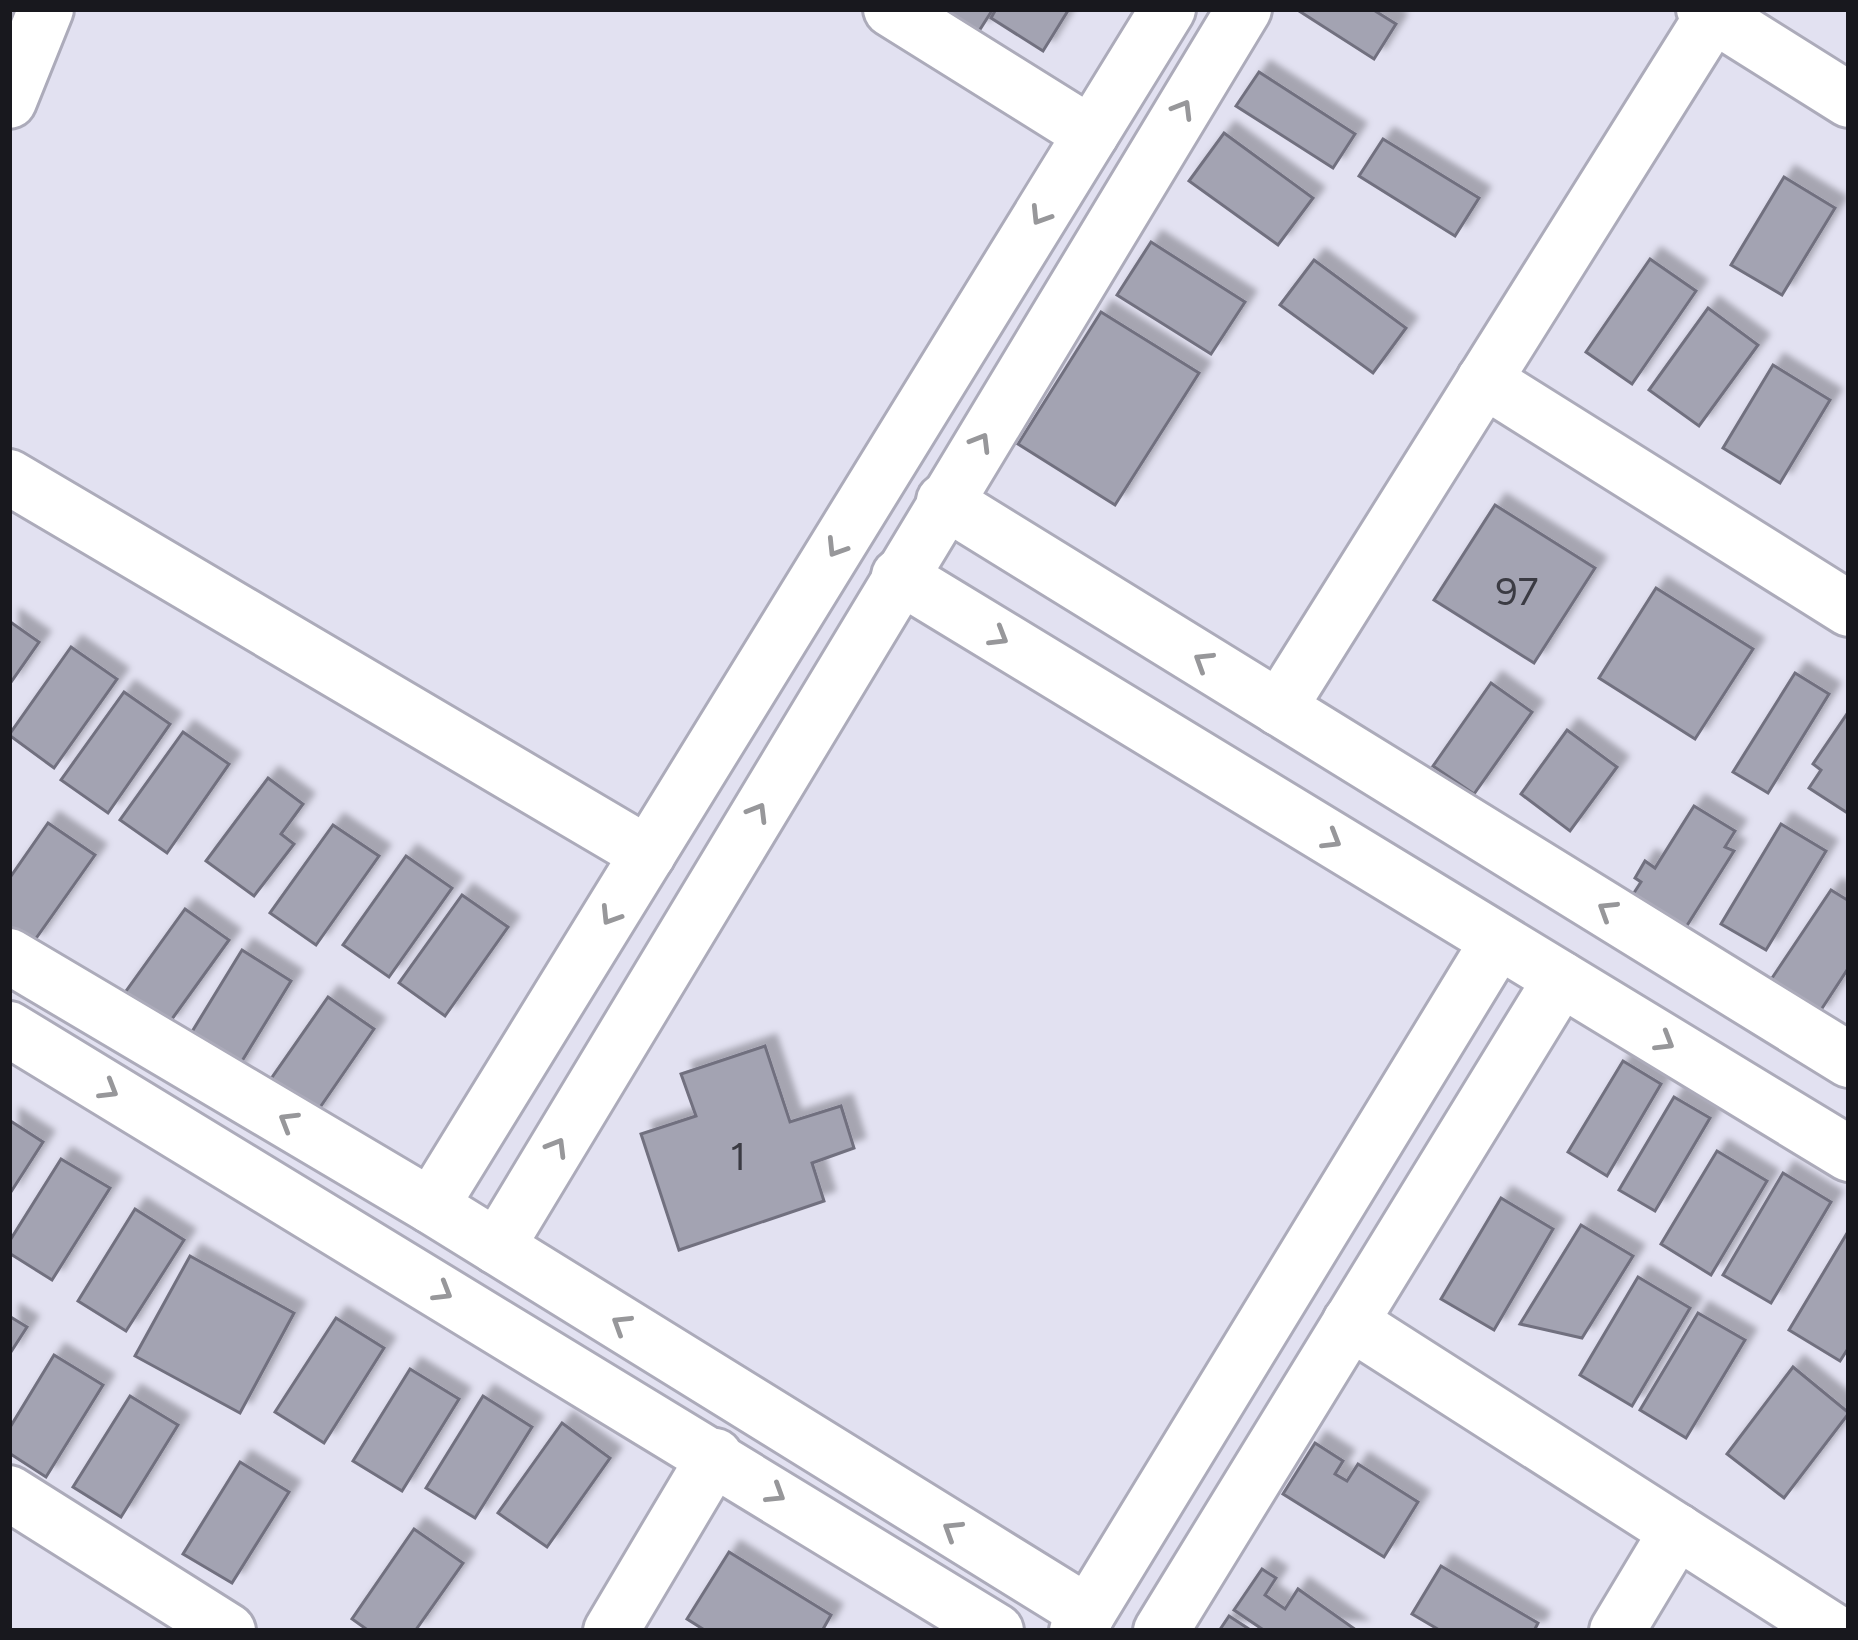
<svg xmlns="http://www.w3.org/2000/svg" width="1858" height="1640" font-family="Figtree,sans-serif">
  <defs>
    <filter id="shadow"><feDropShadow dx="11" dy="-11" stdDeviation="3" flood-color="#0004"/></filter>
  </defs>
  <rect width="100%" height="100%" fill="#e2e1f1"/>
  <g fill="#a3a3b2" stroke="#71707f" stroke-width="3" filter="url(#shadow)">
    <path d="M942 9H993L979 31Z"/>
    <path d="M996 9H1069L1043 51 991 18Z"/>
    <path d="M1296 9H1372L1396 24 1374 59Z"/>
    <path d="M1259 72 1355 134 1333 168 1236 106Z"/>
    <path d="M1224 133 1313 198 1278 245 1189 181Z"/>
    <path d="M1383 139 1479 198 1455 236 1359 176Z"/>
    <path d="M1784 177 1835 208 1782 295 1731 265Z"/>
    <path d="M1151 242 1245 302 1211 354 1117 295Z"/>
    <path d="M1650 259 1696 291 1632 384 1586 352Z"/>
    <path d="M1314 260 1406 328 1373 373 1280 305Z"/>
    <path d="M1708 308 1758 345 1699 426 1649 390Z"/>
    <path d="M1101 312 1199 373 1115 505 1018 444Z"/>
    <path d="M1773 365 1830 400 1780 483 1723 448Z"/>
    <path d="M1495 505 1595 568 1534 663 1434 600Z"/>
    <path d="M1656 588 1753 649 1695 739 1599 678Z"/>
    <path d="M9 621 39 642 9 685Z"/>
    <path d="M71 647 117 679 54 768 9 735Z"/>
    <path d="M1795 673 1829 694 1768 793 1733 772Z"/>
    <path d="M1491 683 1532 712 1474 794 1433 766Z"/>
    <path d="M124 692 170 724 108 813 61 780Z"/>
    <path d="M1849 711V814L1809 788 1821 770 1813 764Z"/>
    <path d="M1567 730 1617 767 1570 831 1521 794Z"/>
    <path d="M183 732 229 764 167 853 120 820Z"/>
    <path d="M268 778 303 804 281 834 294 844 254 896 206 861Z"/>
    <path d="M1694 806 1735 831 1725 847 1734 851 1681 935 1628 902 1641 882 1635 878 1645 861 1655 868Z"/>
    <path d="M48 823 95 855 32 944 9 928V879Z"/>
    <path d="M1781 824 1826 851 1766 950 1721 924Z"/>
    <path d="M333 825 379 856 316 945 270 913Z"/>
    <path d="M406 856 452 888 389 977 343 945Z"/>
    <path d="M1831 890 1849 901V967L1817 1016 1768 984Z"/>
    <path d="M462 895 508 927 445 1016 399 983Z"/>
    <path d="M185 909 229 940 167 1026 124 994Z"/>
    <path d="M242 950 291 981 231 1079 182 1048Z"/>
    <path d="M328 997 374 1029 312 1119 266 1086Z"/>
    <path d="M765 1046 790 1122 841 1106 854 1148 812 1163 824 1201 679 1250 641 1134 696 1116 681 1074Z"/>
    <path d="M1623 1061 1661 1084 1607 1176 1568 1152Z"/>
    <path d="M1674 1097 1710 1118 1655 1211 1619 1190Z"/>
    <path d="M9 1120 43 1142 9 1195Z"/>
    <path d="M1717 1151 1767 1181 1711 1275 1661 1244Z"/>
    <path d="M61 1159 110 1188 52 1280 9 1253V1242Z"/>
    <path d="M1783 1173 1831 1202 1771 1303 1723 1275Z"/>
    <path d="M1501 1198 1553 1229 1494 1330 1441 1299Z"/>
    <path d="M135 1209 184 1240 126 1331 78 1301Z"/>
    <path d="M1581 1225 1633 1256 1582 1338 1520 1324Z"/>
    <path d="M1849 1230V1347L1840 1361 1789 1330Z"/>
    <path d="M190 1256 294 1313 240 1413 135 1356Z"/>
    <path d="M1638 1277 1690 1308 1632 1406 1580 1375Z"/>
    <path d="M1698 1313 1745 1340 1686 1438 1640 1410Z"/>
    <path d="M9 1316 27 1327 9 1355Z"/>
    <path d="M336 1318 384 1348 324 1443 275 1412Z"/>
    <path d="M54 1355 103 1385 46 1477 9 1453V1429Z"/>
    <path d="M1793 1367 1849 1413 1784 1498 1727 1454Z"/>
    <path d="M410 1369 459 1399 402 1491 353 1461Z"/>
    <path d="M130 1396 178 1425 121 1517 73 1487Z"/>
    <path d="M483 1396 532 1427 475 1518 426 1488Z"/>
    <path d="M562 1423 610 1458 547 1547 498 1513Z"/>
    <path d="M1315 1443 1343 1461 1335 1474 1347 1481 1358 1464 1418 1502 1384 1557 1283 1494Z"/>
    <path d="M240 1462 289 1492 232 1583 183 1554Z"/>
    <path d="M414 1529 463 1563 415 1631H369L352 1619Z"/>
    <path d="M729 1552 831 1615 822 1631H706L687 1619Z"/>
    <path d="M1441 1566 1538 1623 1534 1631H1441L1412 1614Z"/>
    <path d="M1262 1569 1276 1578 1265 1595 1285 1609 1298 1589 1356 1630 1265 1631 1234 1610Z"/>
    <path d="M1229 1616 1252 1631H1219Z"/>
  </g>
  <g fill="none" stroke-linecap="round" stroke-linejoin="round">
    <defs>
      <g id="street">
        <path d="M891 9 1091 134"/>
        <path d="M1704 9 1849 100"/>
        <path d="M9 101 46 9"/>
        <path d="M1484 380 1849 609"/>
        <path d="M9 477 648 854"/>
        <path d="M944 501 1849 1060"/>
        <path d="M899 576 1849 1154"/>
        <path d="M1279 708 1713 15"/>
        <path d="M9 956 431 1206 1088 1613"/>
        <path d="M9 1029 996 1631"/>
        <path d="M431 1206 1168 9"/>
        <path d="M497 1247 1244 9"/>
        <path d="M1350 1322 1833 1631"/>
        <path d="M9 1493 228 1631"/>
        <path d="M611 1631 715 1456"/>
        <path d="M1077 1631 1498 941"/>
        <path d="M1161 1631 1561 979"/>
        <path d="M1617 1631 1677 1531"/>
      </g>
    </defs>
    <use href="#street" stroke="#acabba" stroke-width="60"/>
    <use href="#street" stroke="#fff" stroke-width="54"/>
  </g>
  <defs><path id="oneway-chevron" d="M-2-3.5L2.5 0L-2 3.5" fill="none" stroke-width="1.6" stroke-linecap="round" stroke-linejoin="round" transform="scale(3)"/></defs>
  <g stroke="#97979a">
    <use href="#oneway-chevron" transform="translate(1183 109) rotate(-59)"/>
    <use href="#oneway-chevron" transform="translate(1040 216) rotate(122)"/>
    <use href="#oneway-chevron" transform="translate(981 442) rotate(-59)"/>
    <use href="#oneway-chevron" transform="translate(836 548) rotate(122)"/>
    <use href="#oneway-chevron" transform="translate(999 637) rotate(31)"/>
    <use href="#oneway-chevron" transform="translate(1203 661) rotate(-148)"/>
    <use href="#oneway-chevron" transform="translate(758 812) rotate(-59)"/>
    <use href="#oneway-chevron" transform="translate(1332 840) rotate(31)"/>
    <use href="#oneway-chevron" transform="translate(1607 910) rotate(-148)"/>
    <use href="#oneway-chevron" transform="translate(610 916) rotate(122)"/>
    <use href="#oneway-chevron" transform="translate(1665 1042) rotate(31)"/>
    <use href="#oneway-chevron" transform="translate(109 1090) rotate(31)"/>
    <use href="#oneway-chevron" transform="translate(288 1121) rotate(-149)"/>
    <use href="#oneway-chevron" transform="translate(557 1147) rotate(-59)"/>
    <use href="#oneway-chevron" transform="translate(443 1292) rotate(31)"/>
    <use href="#oneway-chevron" transform="translate(621 1324) rotate(-148)"/>
    <use href="#oneway-chevron" transform="translate(776 1494) rotate(32)"/>
    <use href="#oneway-chevron" transform="translate(952 1530) rotate(-148)"/>
  </g>
  <g text-anchor="middle" dominant-baseline="central" stroke-width="10" stroke-linejoin="round" paint-order="stroke">
    <g font-size="39" fill="#3b3b43">
      <text x="1517" y="591">97</text>
      <text x="738" y="1156">1</text>
    </g>
  </g>
  <rect width="1858" height="1640" fill="none" stroke="#18181e" stroke-width="24"/>
</svg>
